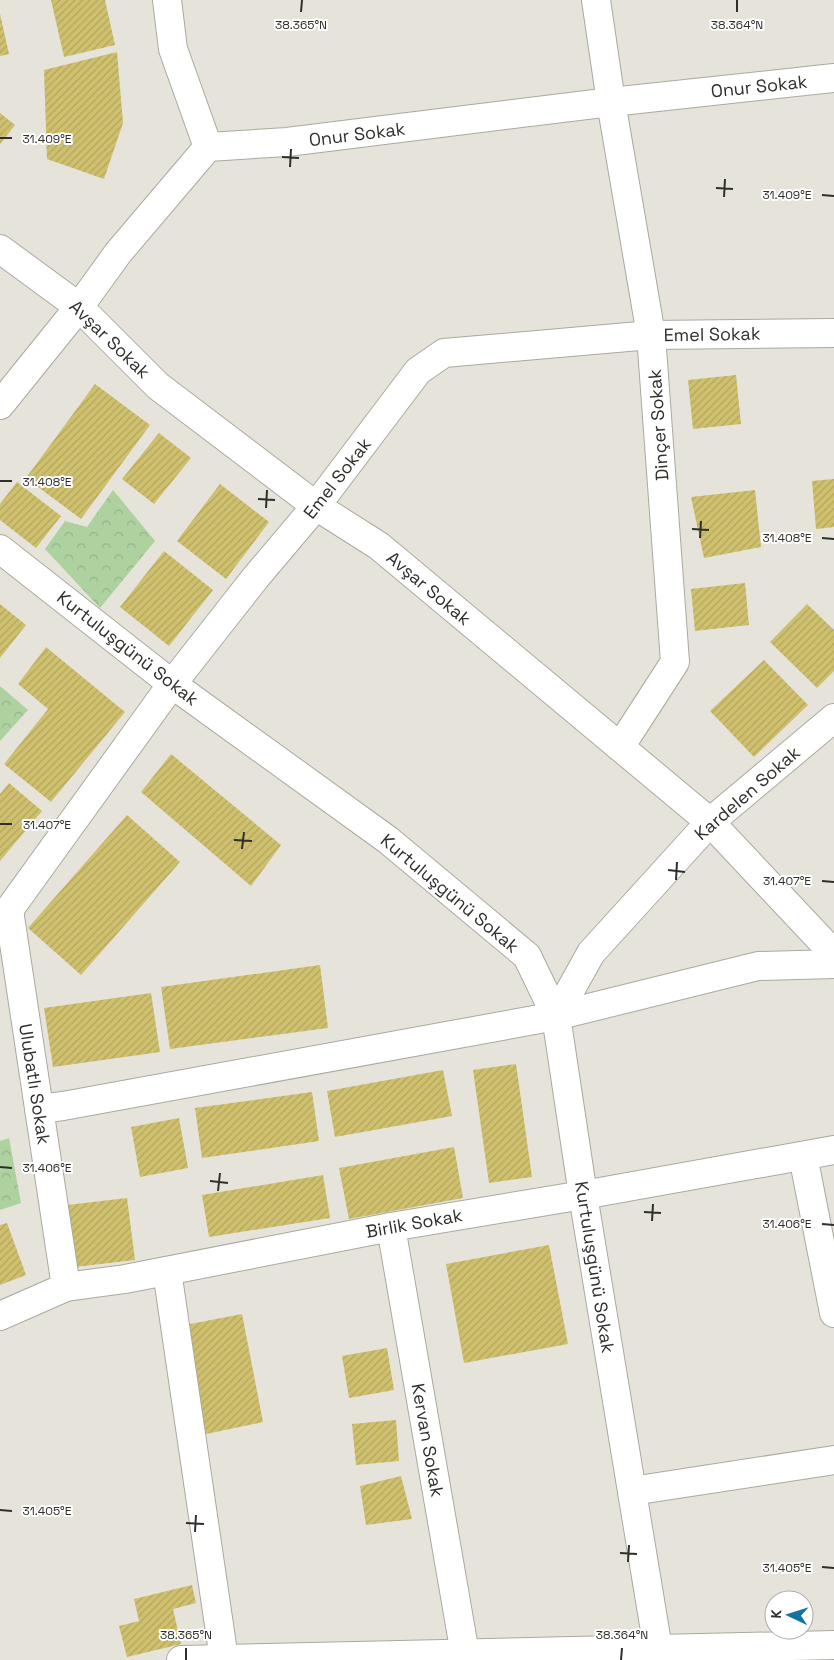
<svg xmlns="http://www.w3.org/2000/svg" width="834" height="1660" font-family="'Space Grotesk',sans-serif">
  <defs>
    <pattern id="park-crowns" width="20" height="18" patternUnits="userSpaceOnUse" patternTransform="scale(1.25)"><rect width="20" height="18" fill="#add19f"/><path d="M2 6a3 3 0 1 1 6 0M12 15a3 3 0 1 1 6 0" fill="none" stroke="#95b489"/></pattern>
    <pattern id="building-hatch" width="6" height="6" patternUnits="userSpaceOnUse" patternTransform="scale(1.25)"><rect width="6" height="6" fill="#cfc06e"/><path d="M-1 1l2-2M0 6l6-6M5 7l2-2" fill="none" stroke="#b2a55f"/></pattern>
  </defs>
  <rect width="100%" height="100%" fill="#e6e4da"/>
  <g fill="url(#park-crowns)">
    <path d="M113 490 155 541 100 608 45 549 65 521 87 527Z"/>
    <path d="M0 686 28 710 0 741Z"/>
    <path d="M9 1138 21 1203 0 1210V1141Z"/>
  </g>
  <g fill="url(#building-hatch)">
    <path d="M51 0H105L115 45 64 57Z"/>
    <path d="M0 14 9 54 0 56Z"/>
    <path d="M117 52 123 123 104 179 47 159 44 70Z"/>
    <path d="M0 113 15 125 0 144Z"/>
    <path d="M736 375 741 424 693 429 688 380Z"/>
    <path d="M95 384 150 425 81 519 26 478Z"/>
    <path d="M159 433 191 458 154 504 122 479Z"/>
    <path d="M834 479V527L816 529 812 481Z"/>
    <path d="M17 482 61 516 36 548 0 520V504Z"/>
    <path d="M220 484 269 522 226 579 177 541Z"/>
    <path d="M755 490 761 547 704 558 691 497Z"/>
    <path d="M164 551 213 590 169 646 120 607Z"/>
    <path d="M745 583 749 625 695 631 691 589Z"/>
    <path d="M0 604 26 625 0 658Z"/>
    <path d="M807 604 834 630V671L817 688 770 642Z"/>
    <path d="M46 647 125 712 51 802 4 764 48 709 18 684Z"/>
    <path d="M764 660 808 705 754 757 710 711Z"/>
    <path d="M171 754 281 845 251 886 141 792Z"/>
    <path d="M9 783 42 811 0 861V794Z"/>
    <path d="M127 815 180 862 81 975 28 928Z"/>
    <path d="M320 965 328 1028 170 1049 161 987Z"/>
    <path d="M151 993 160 1052 53 1067 44 1008Z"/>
    <path d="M516 1064 532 1177 489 1183 473 1070Z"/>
    <path d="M443 1070 452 1116 335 1137 327 1091Z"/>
    <path d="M312 1092 319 1141 202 1158 195 1108Z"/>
    <path d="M179 1118 188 1168 140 1177 131 1127Z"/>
    <path d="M454 1147 463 1198 349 1219 339 1168Z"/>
    <path d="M323 1175 330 1218 209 1237 202 1195Z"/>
    <path d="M127 1198 135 1260 75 1267 67 1205Z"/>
    <path d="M7 1223 26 1275 0 1285V1225Z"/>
    <path d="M549 1245 568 1344 464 1363 446 1264Z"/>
    <path d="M242 1314 263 1422 206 1434 185 1325Z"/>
    <path d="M387 1348 394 1390 349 1398 342 1356Z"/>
    <path d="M396 1420 399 1461 356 1465 352 1424Z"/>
    <path d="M401 1476 412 1519 366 1525 360 1486Z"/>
    <path d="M192 1585 196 1603 173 1609 181 1644 127 1657 119 1626 139 1621 134 1599Z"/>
  </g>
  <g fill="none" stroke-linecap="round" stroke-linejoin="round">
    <defs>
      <g id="street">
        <path d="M167 0 173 49 208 147"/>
        <path d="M596 0 611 102 651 335 675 662 620 747"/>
        <path d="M0 249 79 307 158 386 316 506 379 546 710 822 834 954"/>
        <path d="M0 405 79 307 118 253 208 147 287 142 611 102 834 78"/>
        <path d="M0 549 172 684 388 840 527 956 556 1016 583 1195 658 1649"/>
        <path d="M9 910 66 1287"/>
        <path d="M0 920 9 910 172 684 256 577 316 506 418 371 444 353 651 335 834 333"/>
        <path d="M556 1016 591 953 710 822 834 718"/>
        <path d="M39 1109 63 1106 556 1016 758 966 834 964"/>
        <path d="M803 1156 834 1313"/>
        <path d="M391 1227 465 1654"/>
        <path d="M167 1271 224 1659"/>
        <path d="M0 1316 66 1287 125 1279 391 1227 583 1195 834 1150"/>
        <path d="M632 1491 834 1460"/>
      </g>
      <path id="secondary" d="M181 1660 834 1645"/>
    </defs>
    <use href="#street" stroke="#aaa9a0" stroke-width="30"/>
    <use href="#secondary" stroke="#aaa9a0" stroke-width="30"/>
    <use href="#street" stroke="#fff" stroke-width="28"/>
    <use href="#secondary" stroke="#fff" stroke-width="28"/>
  </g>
  <path fill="none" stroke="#2f2f2b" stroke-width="2" d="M301 12 302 0M737 12V0M0 138H12M282 157 299 158M290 167 291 149M716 188 733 189M822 195 834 196M724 197 725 179M0 481H12M258 499 275 500M266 508 267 490M692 529 709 530M700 538 701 521M822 538 834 539M0 824H12M234 840 252 841M242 849 244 832M668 870 685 872M676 880 677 862M822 881 834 882M0 1167 12 1168M210 1181 228 1183M218 1191 220 1173M644 1212 661 1213M652 1221 653 1204M822 1224 834 1225M0 1510 12 1511M186 1523 204 1524M195 1532 196 1515M620 1553 637 1554M628 1562 629 1545M822 1567 834 1568M186 1660V1648M621 1660 622 1648"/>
  <g text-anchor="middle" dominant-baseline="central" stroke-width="4" stroke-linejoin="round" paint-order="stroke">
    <g font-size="18" fill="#2f2f2b" stroke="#fff">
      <text transform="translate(759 86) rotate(-6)">Onur Sokak</text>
      <text transform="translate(357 134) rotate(-7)">Onur Sokak</text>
      <text transform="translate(712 334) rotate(-1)">Emel Sokak</text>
      <text transform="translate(110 339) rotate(44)">Avşar Sokak</text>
      <text transform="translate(658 425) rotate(-94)">Dinçer Sokak</text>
      <text transform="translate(337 478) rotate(-52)">Emel Sokak</text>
      <text transform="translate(429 588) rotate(40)">Avşar Sokak</text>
      <text transform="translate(128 648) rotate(38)">Kurtuluşgünü Sokak</text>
      <text transform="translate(747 793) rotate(-41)">Kardelen Sokak</text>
      <text transform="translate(450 893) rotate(40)">Kurtuluşgünü Sokak</text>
      <text transform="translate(35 1084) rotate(81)">Ulubatlı Sokak</text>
      <text transform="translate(414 1223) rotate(-10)">Birlik Sokak</text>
      <text transform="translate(595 1267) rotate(81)">Kurtuluşgünü Sokak</text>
      <text transform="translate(428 1440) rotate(80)">Kervan Sokak</text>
    </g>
  </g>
  <g font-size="12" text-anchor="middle" fill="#2f2f2b" stroke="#fff" stroke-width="4" stroke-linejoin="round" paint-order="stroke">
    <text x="301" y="29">38.365°N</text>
    <text x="737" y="29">38.364°N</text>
    <text x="47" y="143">31.409°E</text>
    <text x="787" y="199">31.409°E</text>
    <text x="47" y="486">31.408°E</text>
    <text x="787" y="542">31.408°E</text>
    <text x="47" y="829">31.407°E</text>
    <text x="787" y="885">31.407°E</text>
    <text x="47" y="1172">31.406°E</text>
    <text x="787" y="1228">31.406°E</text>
    <text x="47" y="1515">31.405°E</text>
    <text x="787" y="1572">31.405°E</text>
    <text x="186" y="1639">38.365°N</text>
    <text x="622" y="1639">38.364°N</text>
  </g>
  <g transform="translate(789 1615) rotate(274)"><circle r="24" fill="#ffffff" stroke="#acacaa"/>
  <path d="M0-4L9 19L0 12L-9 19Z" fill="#1373a1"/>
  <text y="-8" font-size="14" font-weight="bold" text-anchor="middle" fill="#2f2f2b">K</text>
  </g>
</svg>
